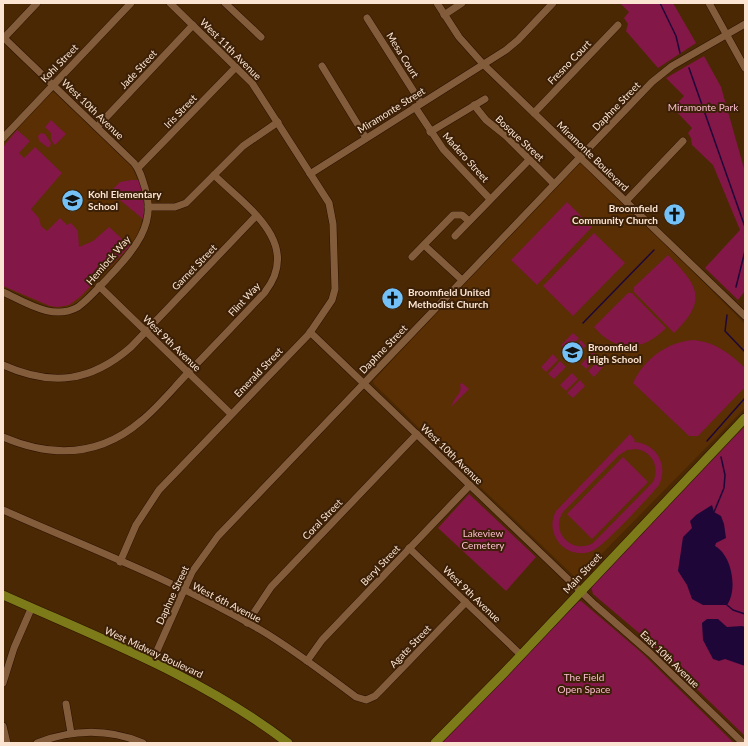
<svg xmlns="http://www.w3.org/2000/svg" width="748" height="746" font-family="Lato,sans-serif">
  <rect width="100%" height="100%" fill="#4b2804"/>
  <g fill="#592f03">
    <path d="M54 92 131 165 142 189 144 212 139 232 130 248 79 301 69 307 57 309 42 304 3 287V144L50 93Z"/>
    <path d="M580 157 745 324V408L577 579 454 462 374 384 373 381Z"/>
  </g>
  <g fill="#831747" fill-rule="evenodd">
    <path d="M620 3H673L696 43 658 68 626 31 628 24 624 18 629 12Z"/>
    <path d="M704 56 721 87 745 172V291L738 300 705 268 740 230 713 165 692 145 691 138 688 133 692 128 673 108 684 96 666 78Z"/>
    <path d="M51 120 66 134 55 145 51 140V133L45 127Z"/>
    <path d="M17 130 30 141 19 153 24 158 35 147 62 173 31 209 39 218 41 226 47 231 60 218 67 225 71 223 78 231 79 247 93 241 109 227 130 246 80 297 69 305 58 307 50 306 3 286V147Z"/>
    <path d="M41 133 45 134 51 143 50 147H47L39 141 38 136Z"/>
    <path d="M131 180H139C144 193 146 206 143 219L110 192 120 182Z"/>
    <path d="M567 202 592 227 537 285 511 260Z"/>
    <path d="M594 233 625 263 573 316 543 286Z"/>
    <path d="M668 255C697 285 709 299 674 333L634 292V287Z"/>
    <path d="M628 293H632L666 328C642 352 616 353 594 327Z"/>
    <path d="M573 333 579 338 567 351 561 345Z"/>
    <path d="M581 340 586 346 574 358 568 353Z"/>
    <path d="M693 340C715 342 729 353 745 368V387L698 436H689L633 383C644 359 667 342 693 340Z"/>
    <path d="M593 352 598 357 586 369 581 364Z"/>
    <path d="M553 354 558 360 546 372 541 367Z"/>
    <path d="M600 359 606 364 594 377 588 371Z"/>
    <path d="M560 361 566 367 554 379 548 374Z"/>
    <path d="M572 373 578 379 566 391 560 385Z"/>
    <path d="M580 380 585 386 573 398 567 393Z"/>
    <path d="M462 383 469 389 452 406C453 397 463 394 460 384Z"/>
    <path d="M745 426V736L639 633 593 594 591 587Z"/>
    <path d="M630 434 635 440 634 442C656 443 669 465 659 485 649 497 606 544 594 550 581 557 564 552 557 540 551 531 551 520 556 511ZM636 449C652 451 660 467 653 482L593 543C572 555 550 532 563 512L619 455 627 450Z"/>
    <path d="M623 457 648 482 592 539 567 514Z"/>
    <path d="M469 494 536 557 506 591 438 528Z"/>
    <path d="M581 601 642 653 734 743H442L578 602Z"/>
  </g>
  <g fill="#1e0738">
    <path d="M712 505 714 512 721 516 724 524 726 538 716 543 715 546C732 555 738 590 727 605H703L692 599 687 585 678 571 683 537 692 528 690 521 696 515Z"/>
    <path d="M707 619H718L727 627 742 626 745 627V666L725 659 719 661 713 659 703 640 702 623Z"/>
  </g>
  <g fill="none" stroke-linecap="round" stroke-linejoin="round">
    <g stroke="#1e0738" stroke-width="1.5">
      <path d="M660 3 676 36 680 53"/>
      <path d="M689 68 745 227"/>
      <path d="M736 287 745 251"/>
      <path d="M727 315 725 331 745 352"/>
      <path d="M583 323 654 250"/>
      <path d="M707 441 745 398"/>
      <path d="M714 512 724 488 725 475 721 457"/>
      <path d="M727 605 733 610 745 614"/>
    </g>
    <defs>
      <g id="minor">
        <path d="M225 3 261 37"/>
        <path d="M437 3 459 37 483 64 745 316"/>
        <path d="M709 3 745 68"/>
        <path d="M444 15 462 3"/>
        <path d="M367 18 421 103"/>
        <path d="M3 37 134 163C140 170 142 178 145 188 158 226 131 253 107 279 98 288 89 299 78 307 53 321 27 303 3 292"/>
        <path d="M3 39 37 3"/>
        <path d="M322 66 366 138"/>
        <path d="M474 105 486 120 506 136 554 184"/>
        <path d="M415 107 443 149 490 199"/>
        <path d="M534 113 618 25"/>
        <path d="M97 127 193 25"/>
        <path d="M430 132 485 99"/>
        <path d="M3 138 131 3"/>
        <path d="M138 168 236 67"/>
        <path d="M310 174 506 50 518 40 553 3"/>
        <path d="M626 201 683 141"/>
        <path d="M148 207H175L186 203 243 146 278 122"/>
        <path d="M455 236 529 160"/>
        <path d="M424 245 462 280"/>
        <path d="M412 257 453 215H462L469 221"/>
        <path d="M99 286 231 414"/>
        <path d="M310 332 595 605 650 653 743 743"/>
        <path d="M3 365C52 387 91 382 131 347L256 216"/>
        <path d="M3 437C52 458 99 457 141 421 157 408 171 391 185 376 212 348 239 320 265 292 303 243 246 206 214 175"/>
        <path d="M3 510C89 548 178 582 259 629 293 649 324 673 356 697L366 700 375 696 382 689 466 602"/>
        <path d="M409 548 521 655"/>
        <path d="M120 562 136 525 159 490 309 334 332 300 335 289 333 224 329 203 252 83 170 3"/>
        <path d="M247 623 271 587 417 434"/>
        <path d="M307 661 322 640 470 485"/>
        <path d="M152 662 192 572 218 536 652 82 672 66 745 24"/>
        <path d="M3 683 14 648 31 609"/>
        <path d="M66 704 71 733"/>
        <path d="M3 726 7 743"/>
        <path d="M37 743C73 729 107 728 143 743"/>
      </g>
      <g id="major">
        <path d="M3 595C101 639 202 677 288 743"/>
        <path d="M435 743 504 673 745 418"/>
      </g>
    </defs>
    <use href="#minor" stroke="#2b1200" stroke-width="8"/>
    <use href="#major" stroke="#2b1200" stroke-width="10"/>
    <use href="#minor" stroke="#835c3b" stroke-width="7"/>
    <use href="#major" stroke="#7d7b19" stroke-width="9"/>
  </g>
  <defs>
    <symbol id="school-disc" viewBox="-11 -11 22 22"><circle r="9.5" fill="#73c1f6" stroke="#3b2007"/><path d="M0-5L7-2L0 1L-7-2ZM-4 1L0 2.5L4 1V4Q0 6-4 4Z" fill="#111"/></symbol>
    <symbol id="church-disc" viewBox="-11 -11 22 22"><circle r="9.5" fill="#73c1f6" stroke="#3b2007"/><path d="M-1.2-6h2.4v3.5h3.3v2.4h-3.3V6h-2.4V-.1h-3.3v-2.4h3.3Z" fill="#111"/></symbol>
  </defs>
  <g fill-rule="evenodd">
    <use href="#school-disc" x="60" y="188" width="25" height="25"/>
    <use href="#church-disc" x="662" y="202" width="25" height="25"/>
    <use href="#church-disc" x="380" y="286" width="25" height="25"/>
    <use href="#school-disc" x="560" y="340" width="25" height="25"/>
  </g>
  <g text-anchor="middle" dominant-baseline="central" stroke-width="4" stroke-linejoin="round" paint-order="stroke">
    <g font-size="10" fill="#fbe4d2" stroke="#3b2007">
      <text transform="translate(231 49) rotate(45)">West 11th Avenue</text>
      <text transform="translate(403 55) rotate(58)">Mesa Court</text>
      <text transform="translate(569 62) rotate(-46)">Fresno Court</text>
      <text transform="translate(59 63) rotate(-46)">Kohl Street</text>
      <text transform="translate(138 69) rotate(-47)">Jade Street</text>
      <text transform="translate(616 106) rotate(-46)">Daphne Street</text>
      <text transform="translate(93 109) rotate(44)">West 10th Avenue</text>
      <text transform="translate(391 110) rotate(-32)">Miramonte Street</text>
      <text transform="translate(180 111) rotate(-46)">Iris Street</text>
      <text transform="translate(520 138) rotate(43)">Bosque Street</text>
      <text transform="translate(593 156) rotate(44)">Miramonte Boulevard</text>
      <text transform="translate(466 157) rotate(48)">Madero Street</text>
      <text transform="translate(108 260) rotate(-49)">Hemlock Way</text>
      <text transform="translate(194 267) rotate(-46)">Garnet Street</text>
      <text transform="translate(244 299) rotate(-47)">Flint Way</text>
      <text transform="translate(172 343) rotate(44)">West 9th Avenue</text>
      <text transform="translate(383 349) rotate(-46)">Daphne Street</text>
      <text transform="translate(258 372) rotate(-46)">Emerald Street</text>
      <text transform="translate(452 454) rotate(44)">West 10th Avenue</text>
      <text transform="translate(322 519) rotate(-46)">Coral Street</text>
      <text transform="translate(380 565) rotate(-46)">Beryl Street</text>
      <text transform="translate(582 573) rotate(-47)">Main Street</text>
      <text transform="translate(472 594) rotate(44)">West 9th Avenue</text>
      <text transform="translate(172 595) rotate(-65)">Daphne Street</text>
      <text transform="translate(227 602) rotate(27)">West 6th Avenue</text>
      <text transform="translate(410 646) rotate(-46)">Agate Street</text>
      <text transform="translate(154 652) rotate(25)">West Midway Boulevard</text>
      <text transform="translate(670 659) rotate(44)">East 10th Avenue</text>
    </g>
    <g font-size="10" fill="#fbbfd0" stroke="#3b2007">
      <text x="703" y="107">Miramonte Park</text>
      <text x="483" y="533">Lakeview<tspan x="483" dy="12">Cemetery</tspan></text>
      <text x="584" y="677">The Field<tspan x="584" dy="12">Open Space</tspan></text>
    </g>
    <g font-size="10" font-weight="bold" fill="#fbe4d2" stroke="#3b2007" text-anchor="start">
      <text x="88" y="194">Kohl Elementary<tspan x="88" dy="12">School</tspan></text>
      <text x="658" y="208" text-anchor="end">Broomfield<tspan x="658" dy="12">Community Church</tspan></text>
      <text x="408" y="292">Broomfield United<tspan x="408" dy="12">Methodist Church</tspan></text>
      <text x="588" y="347">Broomfield<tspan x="588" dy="12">High School</tspan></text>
    </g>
  </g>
  <rect width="748" height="746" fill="none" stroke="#fbe4d2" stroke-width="8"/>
</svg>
